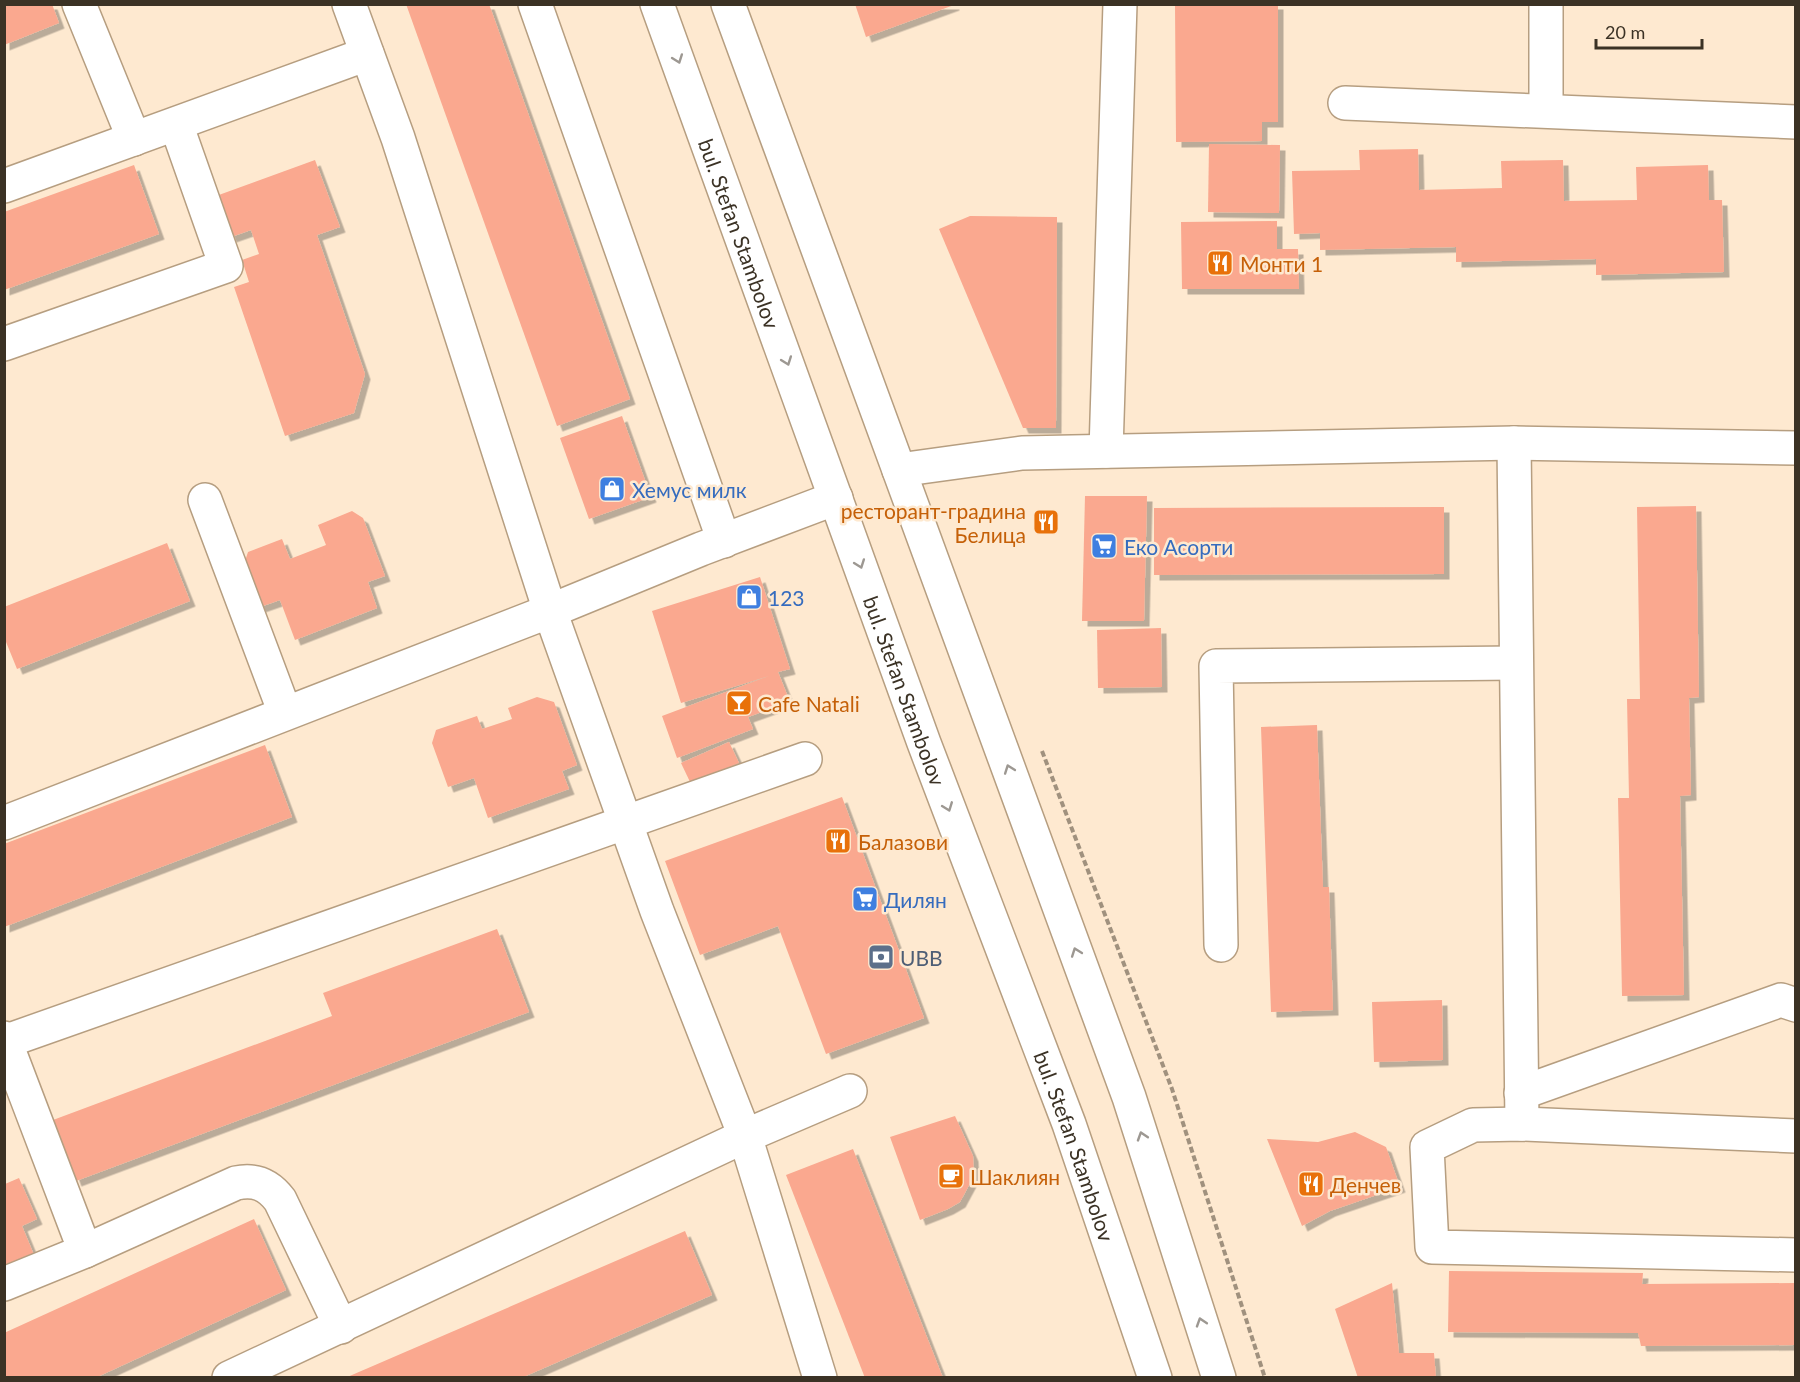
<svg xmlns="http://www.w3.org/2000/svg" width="1800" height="1382" font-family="Lato,sans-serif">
  <defs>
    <filter id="shadow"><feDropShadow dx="5.5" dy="5.5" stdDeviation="0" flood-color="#0004"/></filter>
  </defs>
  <rect width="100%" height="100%" fill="#fee9d0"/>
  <g fill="#faa88f" filter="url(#shadow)">
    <path d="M4 4H52L59 23 4 45Z"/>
    <path d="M406 4H489L630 399 557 426Z"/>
    <path d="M855 4H954V5L866 37Z"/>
    <path d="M1175 4H1278V122H1262V141L1176 142Z"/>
    <path d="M1209 144 1280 145 1279 213 1208 212Z"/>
    <path d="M1418 149 1419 190 1502 188 1501 161 1563 160 1564 201 1637 200 1636 167 1708 165 1709 200H1722L1724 272 1596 275V259L1456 262V247L1320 250V233L1294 234 1292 171 1360 170 1359 150Z"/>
    <path d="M315 160 340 227 317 235 365 374 354 413 285 436 234 287 249 282 242 260 259 254 251 230 231 237 216 196Z"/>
    <path d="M134 165 159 234 4 290V212Z"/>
    <path d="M970 216 1057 217 1056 428H1023L939 229Z"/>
    <path d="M1277 221V249H1298L1299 289H1182L1181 222Z"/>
    <path d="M622 416 651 497 589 519 560 438Z"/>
    <path d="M1085 496H1147L1144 621H1082Z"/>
    <path d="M1696 506 1699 697 1689 698 1691 795 1680 796 1684 995 1622 996 1618 798H1629L1627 699H1640L1637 507Z"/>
    <path d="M1444 507V574L1154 575V508Z"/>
    <path d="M352 511 363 518 385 576 368 582 377 608 295 640 280 600 260 607 244 564 248 552 282 539 290 559 326 545 318 525Z"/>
    <path d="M167 543 190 601 17 669 4 637V607Z"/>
    <path d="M760 577 790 669 778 672 790 702 748 717 753 729 677 758 662 716 769 676 681 703 652 611Z"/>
    <path d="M1161 628 1162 687 1098 688 1097 630Z"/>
    <path d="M537 697 554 702 577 765 562 771 569 789 488 818 474 778 448 787 432 743 436 730 477 716 482 729 512 719 508 708Z"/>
    <path d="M1317 725 1323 887H1329L1333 1010 1271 1012 1261 727Z"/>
    <path d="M729 742 739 763 691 784 681 763Z"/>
    <path d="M265 745 292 817 4 927V844Z"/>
    <path d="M842 797 924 1018 826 1054 778 926 700 955 665 861Z"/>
    <path d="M497 929 529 1012 76 1181 53 1120 332 1016 323 993Z"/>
    <path d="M1442 1000 1443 1060 1374 1062 1372 1002Z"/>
    <path d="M955 1116 973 1156 974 1176 960 1202 948 1209 920 1220 890 1137Z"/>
    <path d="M1355 1132 1386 1147 1400 1187 1330 1211 1302 1226 1267 1139 1318 1142Z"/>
    <path d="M853 1149 943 1378H865L786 1175Z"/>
    <path d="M19 1178 37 1219 22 1226 34 1255 5 1267V1184Z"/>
    <path d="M254 1219 286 1290 95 1378H4V1333Z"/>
    <path d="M685 1231 712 1295 521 1378H345Z"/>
    <path d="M1449 1271 1643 1273 1642 1284 1796 1283V1345L1641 1346 1638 1333 1448 1332Z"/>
    <path d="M1392 1283 1399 1353H1434L1436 1378H1358L1335 1309Z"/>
  </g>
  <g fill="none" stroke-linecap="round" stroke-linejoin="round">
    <defs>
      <g id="minor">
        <path d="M79 4 134 139"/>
        <path d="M349 4 398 138 550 611 701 549 836 498"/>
        <path d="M535 4 724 541"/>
        <path d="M1345 103 1796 122"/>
        <path d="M1546 110V4"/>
        <path d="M4 186 367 54"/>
        <path d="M4 344 226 266 176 124"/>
        <path d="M1514 443 1522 1124"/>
        <path d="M1106 451 1120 4"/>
        <path d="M899 470 1022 453 1514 443 1796 448"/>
        <path d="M205 500 285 713"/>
        <path d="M4 823 550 611 657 911 745 1136 229 1378"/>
        <path d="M1221 945 1216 666 1516 663"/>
        <path d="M4 1038 85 1251 4 1284"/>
        <path d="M4 1042 805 759"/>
        <path d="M1521 1093 1781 1000 1796 1005"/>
        <path d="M1796 1136 1522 1124 1473 1125 1427 1147 1432 1247 1796 1255"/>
        <path d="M85 1251 236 1183C255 1179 268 1184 280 1200L341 1327"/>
        <path d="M820 1378 745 1136 850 1091"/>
      </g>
      <g id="major">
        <path id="s1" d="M657 4 924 743 1069 1124 1155 1378"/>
        <path d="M728 4 1129 1097 1219 1378"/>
      </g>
    </defs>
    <use href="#minor" stroke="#b69e80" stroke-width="36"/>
    <use href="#major" stroke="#b69e80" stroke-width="36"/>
    <path stroke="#a0917e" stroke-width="4" stroke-dasharray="6 3" stroke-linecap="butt" d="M1042 751 1172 1089 1265 1378"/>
    <use href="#minor" stroke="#fff" stroke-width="33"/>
    <use href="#major" stroke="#fff" stroke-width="33"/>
  </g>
  <defs><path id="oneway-chevron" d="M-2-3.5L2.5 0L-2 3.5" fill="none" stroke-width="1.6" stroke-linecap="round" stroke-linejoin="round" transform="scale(1.5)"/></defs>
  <g stroke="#9d9892">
    <use href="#oneway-chevron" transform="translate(678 59) rotate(70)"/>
    <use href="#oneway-chevron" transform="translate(787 361) rotate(70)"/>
    <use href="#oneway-chevron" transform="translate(860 564) rotate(70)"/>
    <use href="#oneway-chevron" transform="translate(1009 769) rotate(-110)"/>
    <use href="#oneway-chevron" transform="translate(948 807) rotate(69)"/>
    <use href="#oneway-chevron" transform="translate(1076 952) rotate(-110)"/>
    <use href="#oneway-chevron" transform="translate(1142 1136) rotate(-108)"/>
    <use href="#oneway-chevron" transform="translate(1201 1322) rotate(-108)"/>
  </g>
  <defs>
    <symbol id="restaurant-square" viewBox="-11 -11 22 22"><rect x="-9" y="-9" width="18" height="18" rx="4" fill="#e8710a" stroke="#fee9d0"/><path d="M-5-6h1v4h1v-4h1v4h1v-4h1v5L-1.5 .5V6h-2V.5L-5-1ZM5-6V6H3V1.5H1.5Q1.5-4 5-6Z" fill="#fff"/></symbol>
    <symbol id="shop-square" viewBox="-11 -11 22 22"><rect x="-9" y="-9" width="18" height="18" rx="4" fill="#3f7fe0" stroke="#fee9d0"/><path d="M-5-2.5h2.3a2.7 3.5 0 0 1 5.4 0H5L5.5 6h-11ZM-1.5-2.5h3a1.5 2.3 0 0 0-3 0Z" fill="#fff"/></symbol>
    <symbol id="supermarket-square" viewBox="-11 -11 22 22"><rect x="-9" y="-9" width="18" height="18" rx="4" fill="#3f7fe0" stroke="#fee9d0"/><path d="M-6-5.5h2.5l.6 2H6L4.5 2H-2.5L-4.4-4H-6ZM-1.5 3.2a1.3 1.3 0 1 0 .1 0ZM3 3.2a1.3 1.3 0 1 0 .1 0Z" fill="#fff"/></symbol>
    <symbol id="bar-square" viewBox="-11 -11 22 22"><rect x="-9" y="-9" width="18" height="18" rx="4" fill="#e8710a" stroke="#fee9d0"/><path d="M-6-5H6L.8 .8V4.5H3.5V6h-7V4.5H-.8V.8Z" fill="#fff"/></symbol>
    <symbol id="bank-square" viewBox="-11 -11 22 22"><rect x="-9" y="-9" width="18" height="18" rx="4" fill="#5c6f8a" stroke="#fee9d0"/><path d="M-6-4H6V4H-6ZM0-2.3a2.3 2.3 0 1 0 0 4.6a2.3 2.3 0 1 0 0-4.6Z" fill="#fff"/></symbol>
    <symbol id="cafe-square" viewBox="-11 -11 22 22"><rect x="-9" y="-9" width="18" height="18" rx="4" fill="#e8710a" stroke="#fee9d0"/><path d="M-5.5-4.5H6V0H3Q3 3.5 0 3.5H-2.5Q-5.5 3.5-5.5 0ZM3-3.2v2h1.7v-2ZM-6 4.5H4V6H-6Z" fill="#fff"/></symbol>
  </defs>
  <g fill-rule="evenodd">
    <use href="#restaurant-square" x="1205" y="248" width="30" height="30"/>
    <use href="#shop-square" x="597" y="474" width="30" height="30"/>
    <use href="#restaurant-square" x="1031" y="507" width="30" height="30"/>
    <use href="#supermarket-square" x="1089" y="531" width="30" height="30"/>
    <use href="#shop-square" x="734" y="582" width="30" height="30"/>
    <use href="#bar-square" x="724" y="688" width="30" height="30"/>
    <use href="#restaurant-square" x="823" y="826" width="30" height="30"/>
    <use href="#supermarket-square" x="850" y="884" width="30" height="30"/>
    <use href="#bank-square" x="866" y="942" width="30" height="30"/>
    <use href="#cafe-square" x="936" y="1161" width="30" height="30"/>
    <use href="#restaurant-square" x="1296" y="1169" width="30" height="30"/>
  </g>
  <g text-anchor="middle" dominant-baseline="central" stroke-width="5" stroke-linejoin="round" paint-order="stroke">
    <g font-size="21" fill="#3b3225" stroke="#fee9d0">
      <text stroke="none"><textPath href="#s1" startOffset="244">bul. Stefan Stambolov</textPath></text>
      <text stroke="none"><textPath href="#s1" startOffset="730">bul. Stefan Stambolov</textPath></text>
      <text stroke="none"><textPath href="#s1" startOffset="1216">bul. Stefan Stambolov</textPath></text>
    </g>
    <g font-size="21" fill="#c56008" stroke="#fee9d0" text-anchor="start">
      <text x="1240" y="263">Монти 1</text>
      <text x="1026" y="510" text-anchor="end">ресторант-градина<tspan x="1026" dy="24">Белица</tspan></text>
      <text x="758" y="703">Cafe Natali</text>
      <text x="858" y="841">Балазови</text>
      <text x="970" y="1176">Шаклиян</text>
      <text x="1330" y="1184">Денчев</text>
    </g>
    <g font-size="21" fill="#366cbe" stroke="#fee9d0" text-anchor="start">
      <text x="632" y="489">Хемус милк</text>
      <text x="1124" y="546">Еко Асорти</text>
      <text x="768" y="597">123</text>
      <text x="884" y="899">Дилян</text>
    </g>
    <g font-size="21" fill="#4e5e75" stroke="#fee9d0" text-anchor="start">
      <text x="900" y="957">UBB</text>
    </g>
  </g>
  <rect width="1800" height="1382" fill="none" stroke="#3b3225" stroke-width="12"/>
  <path d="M1596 39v9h106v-9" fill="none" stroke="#3b3225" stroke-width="3"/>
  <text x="1605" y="39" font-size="18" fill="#3b3225" stroke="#fee9d0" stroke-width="4.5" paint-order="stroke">20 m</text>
</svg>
